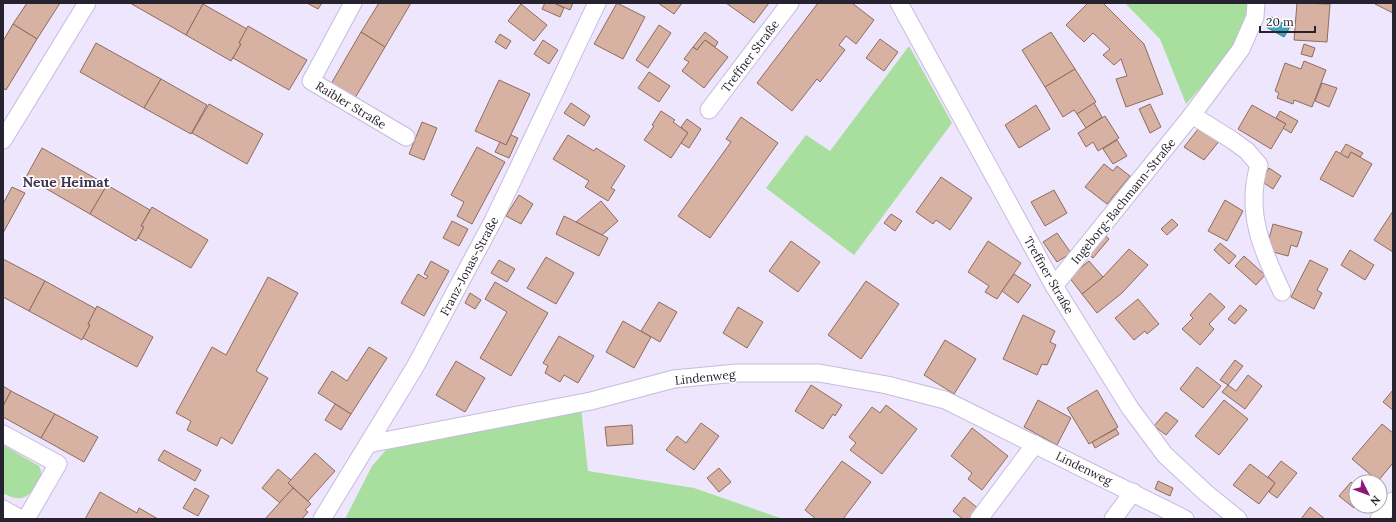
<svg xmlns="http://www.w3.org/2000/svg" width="1396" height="522" font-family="Lora,serif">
  <rect width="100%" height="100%" fill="#eee6fc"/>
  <g fill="#a8df9e">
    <path d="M1125 3H1250L1243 29 1230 54 1186 104 1160 39Z"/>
    <path d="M909 46 952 123 854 255 766 188 806 135 830 151Z"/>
    <path d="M581 408 588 471 694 488 783 519H345L372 466 386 450 401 443Z"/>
    <path d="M3 445 39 466C40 468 41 470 41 472 42 481 30 497 21 498 14 499 9 496 3 493Z"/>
  </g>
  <path fill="#40a7bf" stroke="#387f94" d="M1271 17 1290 27 1284 37 1266 27Z"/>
  <g fill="#d7b1a2" stroke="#8f6c5f">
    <path d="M27 3H60L37 39 13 24Z"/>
    <path d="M130 3H201L203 4 186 35Z"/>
    <path d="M307 3H322L318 9Z"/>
    <path d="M379 3H411L385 47 361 32Z"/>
    <path d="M545 3H554L564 8 560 17 542 9Z"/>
    <path d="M554 3H573L570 10Z"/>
    <path d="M617 3 645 17 623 59 594 44Z"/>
    <path d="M658 3H682L674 14Z"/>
    <path d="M726 3H769L754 23Z"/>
    <path d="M818 3H852L874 20 856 44 846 36 839 45 845 50 820 82 817 79 792 111 757 83Z"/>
    <path d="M1086 3H1103L1144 44 1163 94 1126 107 1116 79 1127 76 1121 59 1114 65 1103 55 1110 49 1093 33 1084 42 1066 25 1087 4Z"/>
    <path d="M1297 3 1330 4 1327 42 1294 40Z"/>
    <path d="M1375 3H1393V13L1375 4Z"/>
    <path d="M203 4 247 29 239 43 241 44 231 61 186 35Z"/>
    <path d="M521 4 547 25 534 41 508 21Z"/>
    <path d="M13 24 37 39 6 90 3 88V41Z"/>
    <path d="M659 25 671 33 648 68 636 60Z"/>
    <path d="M248 26 307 60 289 90 233 58 241 44 239 43Z"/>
    <path d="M361 32 385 47 355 98 331 84Z"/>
    <path d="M705 32 718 42 715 47 705 40 697 50 693 47Z"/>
    <path d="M1051 32 1075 69 1045 87 1022 50Z"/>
    <path d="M500 34 511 41 506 49 495 42Z"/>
    <path d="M880 39 898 52 884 71 866 58Z"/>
    <path d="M543 40 558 50 549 64 534 54Z"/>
    <path d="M705 40 728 57 704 88 682 71 689 62 684 59 693 47 697 50Z"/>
    <path d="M96 43 161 79 144 108 80 72Z"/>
    <path d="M1304 44 1315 48 1312 57 1301 54Z"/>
    <path d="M1304 61 1326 70 1312 107 1294 100 1293 104 1277 98 1279 93 1275 91 1285 63 1301 69Z"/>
    <path d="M1075 69 1096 102 1077 114 1074 110 1063 117 1045 87Z"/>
    <path d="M649 72 670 86 659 102 638 88Z"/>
    <path d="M161 79 207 105 191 134 144 108Z"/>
    <path d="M499 80 530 94 506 145 475 131Z"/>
    <path d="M1322 83 1337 88 1329 107 1315 101Z"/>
    <path d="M571 103 590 116 584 126 564 113Z"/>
    <path d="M1094 103 1102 117 1086 128 1077 114Z"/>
    <path d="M209 104 263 134 247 164 192 133Z"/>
    <path d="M1150 104 1161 127 1150 133 1139 109Z"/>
    <path d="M1036 105 1050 129 1019 148 1005 125Z"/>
    <path d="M1252 105 1286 124 1271 149 1238 129Z"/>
    <path d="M661 111 675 120 673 122 688 133 671 158 644 140 654 126 652 125Z"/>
    <path d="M1280 111 1298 121 1291 133 1283 128 1286 124 1276 118Z"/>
    <path d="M1105 116 1119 138 1098 151 1093 142 1086 147 1078 133Z"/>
    <path d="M741 117 778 143 710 238 678 216 731 142 726 139Z"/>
    <path d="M687 119 701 129 689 148 681 143 688 133 681 127Z"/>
    <path d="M422 122 437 128 424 160 409 154Z"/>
    <path d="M1199 128 1220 140 1204 160 1184 147Z"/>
    <path d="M511 135 518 138 509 158 495 152 500 142 506 145Z"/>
    <path d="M568 135 594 151 596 148 625 166 611 188 615 190 608 201 585 187 589 181 553 159Z"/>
    <path d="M1117 140 1127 156 1113 164 1103 149Z"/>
    <path d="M1346 144 1363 153 1360 157 1351 152 1348 158 1340 154Z"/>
    <path d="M477 147 505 162 472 224 457 216 464 202 451 195Z"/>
    <path d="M42 148 107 185 90 214 26 177Z"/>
    <path d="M1336 151 1348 158 1351 152 1372 164 1353 197 1320 179Z"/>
    <path d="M1104 164 1113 171 1117 166 1130 176 1107 204 1085 187Z"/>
    <path d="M1269 168 1281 176 1273 189 1261 181Z"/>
    <path d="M941 177 972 198 950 230 936 220 933 224 916 212Z"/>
    <path d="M107 185 150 210 141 226 144 227 136 241 90 214Z"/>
    <path d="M12 187 25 193 3 233V204Z"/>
    <path d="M1054 190 1067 213 1045 226 1031 202Z"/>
    <path d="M519 195 533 204 521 224 506 216Z"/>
    <path d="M1225 200 1243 211 1227 241 1208 231Z"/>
    <path d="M601 201 618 221 602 235 576 222Z"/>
    <path d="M152 207 208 240 191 268 138 238 144 227 141 226Z"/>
    <path d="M1393 211V252L1374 240Z"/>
    <path d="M891 214 902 221 895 231 884 223Z"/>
    <path d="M564 216 608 238 599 256 556 234Z"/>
    <path d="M1172 219 1178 225 1167 235 1161 229Z"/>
    <path d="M452 221 468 229 459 246 443 238Z"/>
    <path d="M1273 224 1302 232 1297 247 1291 245 1288 256 1266 250Z"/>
    <path d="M1101 232 1109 239 1093 258 1085 251Z"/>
    <path d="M1057 233 1071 253 1057 262 1043 242Z"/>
    <path d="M791 241 820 262 798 292 769 271Z"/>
    <path d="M988 241 1021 263 997 299 985 292 989 286 968 272Z"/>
    <path d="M1220 243 1236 256 1229 264 1214 250Z"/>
    <path d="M1129 249 1148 265 1122 293 1097 313 1082 294 1103 277Z"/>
    <path d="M1350 250 1374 265 1365 280 1341 265Z"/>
    <path d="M1244 256 1265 275 1256 285 1235 266Z"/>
    <path d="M546 257 574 273 556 304 527 288Z"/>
    <path d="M3 259 45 281 29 311 3 297Z"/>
    <path d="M499 260 515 269 507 282 491 273Z"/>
    <path d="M1310 260 1328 269 1317 290 1322 293 1314 309 1291 297Z"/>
    <path d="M431 261 449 271 424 316 401 303 418 274 426 279 428 276 424 274Z"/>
    <path d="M1089 261 1103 277 1082 294 1069 277Z"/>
    <path d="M1014 274 1031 285 1018 303 1002 291Z"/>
    <path d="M268 277 298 293 256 371 268 378 232 444 221 437 217 446 187 430 191 421 176 413 212 347 226 355Z"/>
    <path d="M45 281 96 309 88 324 90 325 82 340 29 311Z"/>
    <path d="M866 281 899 304 861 359 828 335Z"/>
    <path d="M495 282 548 313 511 376 480 358 507 312 485 299Z"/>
    <path d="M470 293 481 300 475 309 465 303Z"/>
    <path d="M1210 293 1225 307 1209 324 1214 329 1200 345 1182 329 1193 318 1190 315Z"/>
    <path d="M1138 299 1159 324 1147 334 1145 331 1134 340 1115 318Z"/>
    <path d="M659 302 677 312 660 342 641 331Z"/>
    <path d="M1240 305 1247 310 1235 324 1228 319Z"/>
    <path d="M97 306 153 337 137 367 83 338 90 325 88 324Z"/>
    <path d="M738 307 763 322 747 348 723 333Z"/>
    <path d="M1023 315 1055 331 1050 342 1056 345 1047 365 1042 364 1037 375 1003 359Z"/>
    <path d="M623 321 651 337 634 368 606 352Z"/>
    <path d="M559 336 594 356 578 383 564 375 560 382 545 373 548 366 543 363Z"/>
    <path d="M945 340 976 359 954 394 924 375Z"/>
    <path d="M369 347 387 358 351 414 318 393 332 371 347 381Z"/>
    <path d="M1235 360 1243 366 1228 385 1220 380Z"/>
    <path d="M456 361 485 378 465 412 436 395Z"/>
    <path d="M1197 367 1221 386 1203 408 1180 389Z"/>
    <path d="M1248 375 1262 386 1245 409 1222 392 1228 385 1236 391Z"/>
    <path d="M811 385 842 405 835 416 833 414 823 429 795 411Z"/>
    <path d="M3 386 11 391 3 406Z"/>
    <path d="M1097 390 1118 427 1089 444 1067 408Z"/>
    <path d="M1393 390V410L1383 402Z"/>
    <path d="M11 391 55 414 41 438 3 417V406Z"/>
    <path d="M1038 400 1071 418 1057 445 1024 427Z"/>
    <path d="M1224 400 1248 419 1219 455 1195 436Z"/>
    <path d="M335 404 351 414 341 430 325 420Z"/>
    <path d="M886 405 917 429 882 474 850 450 856 443 849 437 872 407 880 413Z"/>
    <path d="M1166 412 1178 421 1166 435 1154 426Z"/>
    <path d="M55 414 98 437 84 462 41 438Z"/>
    <path d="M701 423 719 436 694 470 666 450 677 436 686 443Z"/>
    <path d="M1382 424 1393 433V463L1378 481 1352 459Z"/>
    <path d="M632 425 633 444 607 446 605 427Z"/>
    <path d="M972 428 1008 456 982 490 968 479 972 473 951 456Z"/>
    <path d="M1116 429 1119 434 1095 448 1092 442Z"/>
    <path d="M164 450 201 470 195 481 158 460Z"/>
    <path d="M315 453 335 471 308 501 288 483Z"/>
    <path d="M842 461 871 482 843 519H816L805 510Z"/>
    <path d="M1281 461 1297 473 1277 498 1269 492 1275 483 1268 477Z"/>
    <path d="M1250 464 1275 483 1259 504 1233 485Z"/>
    <path d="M719 468 731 482 719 492 707 478Z"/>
    <path d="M278 469 291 480 288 483 293 488 280 503 262 488Z"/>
    <path d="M1158 481 1173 488 1170 496 1155 489Z"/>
    <path d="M1351 482 1356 486V506L1354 508 1339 496Z"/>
    <path d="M195 488 209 496 198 516 183 508Z"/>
    <path d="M293 488 311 504 305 510 308 512 302 519H265Z"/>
    <path d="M100 492 137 513 139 508 158 519H85Z"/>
    <path d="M964 497 979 509 971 519H963L953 511Z"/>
    <path d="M1310 507 1325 519H1301Z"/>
  </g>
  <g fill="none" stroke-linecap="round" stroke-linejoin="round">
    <defs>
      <g id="street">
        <path d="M353 3 311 81 406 137"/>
        <path d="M899 3 1054 286 1130 408 1165 455 1206 493 1238 519"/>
        <path d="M709 110 790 3"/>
        <path d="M1192 115 1232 140 1247 151 1259 165C1245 212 1262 250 1282 292"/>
        <path d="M3 140 87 3"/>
        <path d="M1054 286 1192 115 1241 49 1255 17 1256 3"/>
        <path d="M3 434 58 464 26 519"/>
        <path d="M368 444 591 401 674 379 737 373H819L887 385 945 400 1185 519"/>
        <path d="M3 509 21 519"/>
        <path d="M322 519 415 367 494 219 597 3"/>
        <path d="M979 519 1035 444"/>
        <path d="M1113 519 1133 492"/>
        <path d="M1379 519 1393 501"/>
      </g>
    </defs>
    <use href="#street" stroke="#c7bbdd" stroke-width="19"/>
    <use href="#street" stroke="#fff" stroke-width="17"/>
  </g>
  <g text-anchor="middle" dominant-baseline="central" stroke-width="3.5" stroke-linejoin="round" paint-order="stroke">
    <g font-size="12" fill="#27222f" stroke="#fff">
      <text transform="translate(750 56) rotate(-53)">Treffner Straße</text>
      <text transform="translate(351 105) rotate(31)">Raibler Straße</text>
      <text transform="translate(1123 201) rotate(-51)">Ingeborg-Bachmann-Straße</text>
      <text transform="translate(469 266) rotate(-62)">Franz-Jonas-Straße</text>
      <text transform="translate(1049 275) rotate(60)">Treffner Straße</text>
      <text transform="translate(705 377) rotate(-6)">Lindenweg</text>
      <text transform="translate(1084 468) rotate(26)">Lindenweg</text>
    </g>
    <g font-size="14" font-weight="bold" fill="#3f3550" stroke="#fff">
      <text x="66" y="182">Neue Heimat</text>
    </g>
  </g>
  <rect width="1396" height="522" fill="none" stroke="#27222f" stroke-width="8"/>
  <g transform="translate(1368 494) rotate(132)"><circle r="19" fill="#ffffff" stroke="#a9a7ac"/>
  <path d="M0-3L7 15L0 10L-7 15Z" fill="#8e1878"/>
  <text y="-6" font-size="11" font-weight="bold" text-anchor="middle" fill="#27222f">N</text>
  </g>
  <path d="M1260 26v6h55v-6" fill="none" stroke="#27222f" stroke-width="2"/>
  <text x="1266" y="26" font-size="12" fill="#27222f" stroke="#ffffff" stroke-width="3" paint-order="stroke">20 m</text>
</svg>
